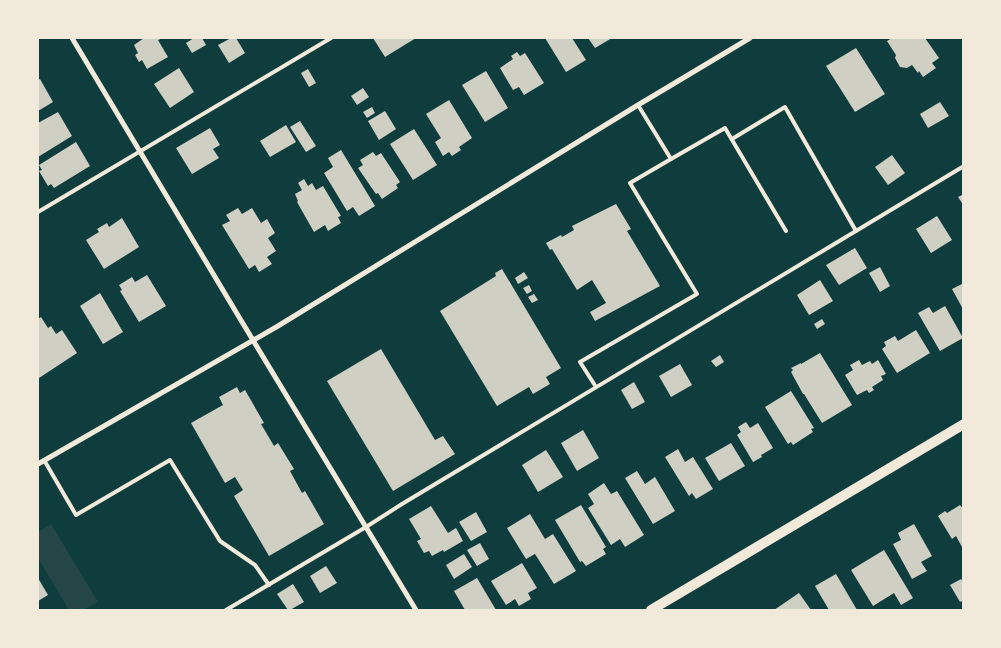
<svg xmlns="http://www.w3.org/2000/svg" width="1001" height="648" font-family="Jost,sans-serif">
  <rect width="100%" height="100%" fill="#0f3d3e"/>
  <path fill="#244646" d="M51 524 98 602 83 610H69L38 558V532Z"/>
  <g fill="#cfcfc3">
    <path d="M144 38H163L158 40 168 57 147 69 142 60 139 62 135 55 138 53 134 45Z"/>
    <path d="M194 38H202L206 45 192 53 186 43Z"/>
    <path d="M231 38H236L245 53 229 63 218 45Z"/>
    <path d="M373 38H416L385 57Z"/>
    <path d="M545 38H572L586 60 566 72Z"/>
    <path d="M588 38H612L595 48Z"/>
    <path d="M892 38H925L939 58 932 63 936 68 923 77 919 71 918 73 912 65 907 68 900 67 895 58 896 55 887 41Z"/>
    <path d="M856 48 885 94 855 112 826 66Z"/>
    <path d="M517 52 520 56 525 53 544 83 524 95 519 87 513 90 500 68 513 59 511 56Z"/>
    <path d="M179 68 194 92 170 108 154 84Z"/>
    <path d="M308 69 316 83 309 87 301 73Z"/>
    <path d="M486 71 508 108 485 122 462 85Z"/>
    <path d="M40 79 53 102 38 111V80Z"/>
    <path d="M363 88 369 97 357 105 351 96Z"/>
    <path d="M449 100 472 138 459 147 461 150 452 156 449 152 443 156 435 142 441 138 426 114Z"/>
    <path d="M940 102 949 116 928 128 920 114Z"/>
    <path d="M372 107 375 113 367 118 363 112Z"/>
    <path d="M385 111 396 129 379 140 368 121Z"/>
    <path d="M58 112 72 136 38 157V123Z"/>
    <path d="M300 121 316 146 306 152 290 127Z"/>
    <path d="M286 125 296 142 270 157 260 141Z"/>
    <path d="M210 128 220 145 213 149 219 158 192 174 176 148Z"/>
    <path d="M414 129 437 165 413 180 390 144Z"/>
    <path d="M76 142 90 166 54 188 51 184 48 186 39 171 42 170 39 165Z"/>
    <path d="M341 150 375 206 359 216 353 207 347 211 324 173 333 167 328 158Z"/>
    <path d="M373 152 376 156 381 153 400 182 396 185 398 188 382 199 378 193 376 194 358 168 363 165 360 160Z"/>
    <path d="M892 155 905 173 888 185 875 167Z"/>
    <path d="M304 179 308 186 312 183 316 190 323 186 341 216 338 217 341 223 328 231 325 225 314 232 297 202 298 201 295 194 302 190 298 183Z"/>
    <path d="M964 194V206L958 197Z"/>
    <path d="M616 204 631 229 627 231 660 286 595 321 590 312 606 303 592 280 577 290 552 249 550 250 546 243 561 235 562 237 574 230 572 226Z"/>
    <path d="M238 208 242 214 252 208 261 223 267 219 275 233 268 238 276 251 267 257 272 264 259 272 255 265 249 269 222 225 230 221 226 215Z"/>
    <path d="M937 216 952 240 931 253 916 229Z"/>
    <path d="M122 218 139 247 104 269 86 240 99 232 97 229 107 223 109 227Z"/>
    <path d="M855 248 867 268 839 285 826 265Z"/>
    <path d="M880 267 890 286 880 292 869 273Z"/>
    <path d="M502 269 561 368 546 377 550 384 533 394 529 387 497 406 440 311 496 276 495 273Z"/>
    <path d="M524 272 528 278 518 284 515 278Z"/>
    <path d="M147 275 166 306 139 322 120 291 122 290 119 285 132 277 135 282Z"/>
    <path d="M820 280 833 301 809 315 797 295Z"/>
    <path d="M964 283V311L952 289Z"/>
    <path d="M529 285 532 291 527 294 523 288Z"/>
    <path d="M100 293 123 332 103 344 80 306Z"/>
    <path d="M534 294 538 300 532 303 528 297Z"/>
    <path d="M945 306 963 338 940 351 918 313 929 307 933 313Z"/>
    <path d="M41 317 48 328 51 326 56 334 62 330 77 353 39 378 38 375V319Z"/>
    <path d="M822 319 825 324 817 329 814 324Z"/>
    <path d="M916 330 930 353 897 373 882 349 886 346 884 342 895 336 898 341Z"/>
    <path d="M381 349 435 440 443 436 455 454 393 491 327 381Z"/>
    <path d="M820 353 852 405 822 423 804 394H803L791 372 793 370 791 368 801 363V364Z"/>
    <path d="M720 355 724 362 716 367 711 361Z"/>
    <path d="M859 360 862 365 870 361 872 364 878 360 886 374 881 376 883 380 872 387 874 390 869 393 867 390 857 395 845 375 853 370 850 365Z"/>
    <path d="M680 364 692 385 671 397 659 376Z"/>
    <path d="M634 382 645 402 632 409 621 390Z"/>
    <path d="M237 387 240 393 245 390 264 423 261 424 274 446 278 443 294 469 290 471 302 493 305 491 324 524 269 556 234 496 243 490 235 477 225 483 191 423 223 405 219 397Z"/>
    <path d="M791 391 814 428 811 429 813 432 793 445 791 442 788 444 765 407Z"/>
    <path d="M746 422 750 428 758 423 773 448 761 455 762 457 753 462 737 435 741 432 738 427Z"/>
    <path d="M583 430 599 458 577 471 561 443Z"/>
    <path d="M731 443 745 466 719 481 705 458Z"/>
    <path d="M678 449 685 462 693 457 713 489 696 499 692 493 689 496 665 457Z"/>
    <path d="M546 450 563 477 538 492 522 465Z"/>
    <path d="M637 471 645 484 655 477 675 511 653 524 625 478Z"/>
    <path d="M604 483 611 494 617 491 644 535 625 547 620 539 611 545 588 508 594 504 588 494Z"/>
    <path d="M581 505 606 547 603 549 606 554 586 566 582 561 580 562 555 520Z"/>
    <path d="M960 505 964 510V546L962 547 956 536 952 539 938 516 945 511 947 513Z"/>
    <path d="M431 506 448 533 456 528 463 541 444 552 443 550 432 556 429 551 424 553 417 541 421 539 409 519Z"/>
    <path d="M476 512 487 532 471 541 459 522Z"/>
    <path d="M530 514 545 539 553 534 576 571 554 584 535 554 526 559 507 528Z"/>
    <path d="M914 524 932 556 921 562 927 571 912 579 893 544 901 540 898 533Z"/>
    <path d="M480 543 489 559 477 566 467 550Z"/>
    <path d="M884 550 913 598 901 605 894 593 873 606 851 570Z"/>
    <path d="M464 554 472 567 454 579 446 565Z"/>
    <path d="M522 563 537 588 528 593 531 599 519 606 515 599 506 605 491 581Z"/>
    <path d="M326 566 337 583 320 593 310 576Z"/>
    <path d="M836 574 857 610H829L815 586Z"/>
    <path d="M38 578 48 595 38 601Z"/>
    <path d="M477 578 496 610H465L454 591Z"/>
    <path d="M961 579 964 584V600L960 602 950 585Z"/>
    <path d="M293 584 304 602 290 610H288L277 594Z"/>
    <path d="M799 593 811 610H774Z"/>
  </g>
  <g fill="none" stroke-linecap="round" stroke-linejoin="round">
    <g stroke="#f1e9da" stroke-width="4">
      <path d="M732 139 785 107 856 231"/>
      <path d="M671 159 725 128 786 231"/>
      <path d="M38 212 331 38"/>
      <path d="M596 387 580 362 697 294 630 183 671 159 638 105"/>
      <path d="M44 460 76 515 170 460 220 541 255 565 269 585"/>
      <path d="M226 610 366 527 402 504 964 166"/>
    </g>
    <g stroke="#f1e9da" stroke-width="5">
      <path d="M72 38 239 317 416 610"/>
      <path d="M38 464 278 326 638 105 750 38"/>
    </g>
    <path stroke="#f1e9da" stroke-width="10" d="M651 610 964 424"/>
  </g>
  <rect width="1001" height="648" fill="none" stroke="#f1e9da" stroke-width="78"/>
</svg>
